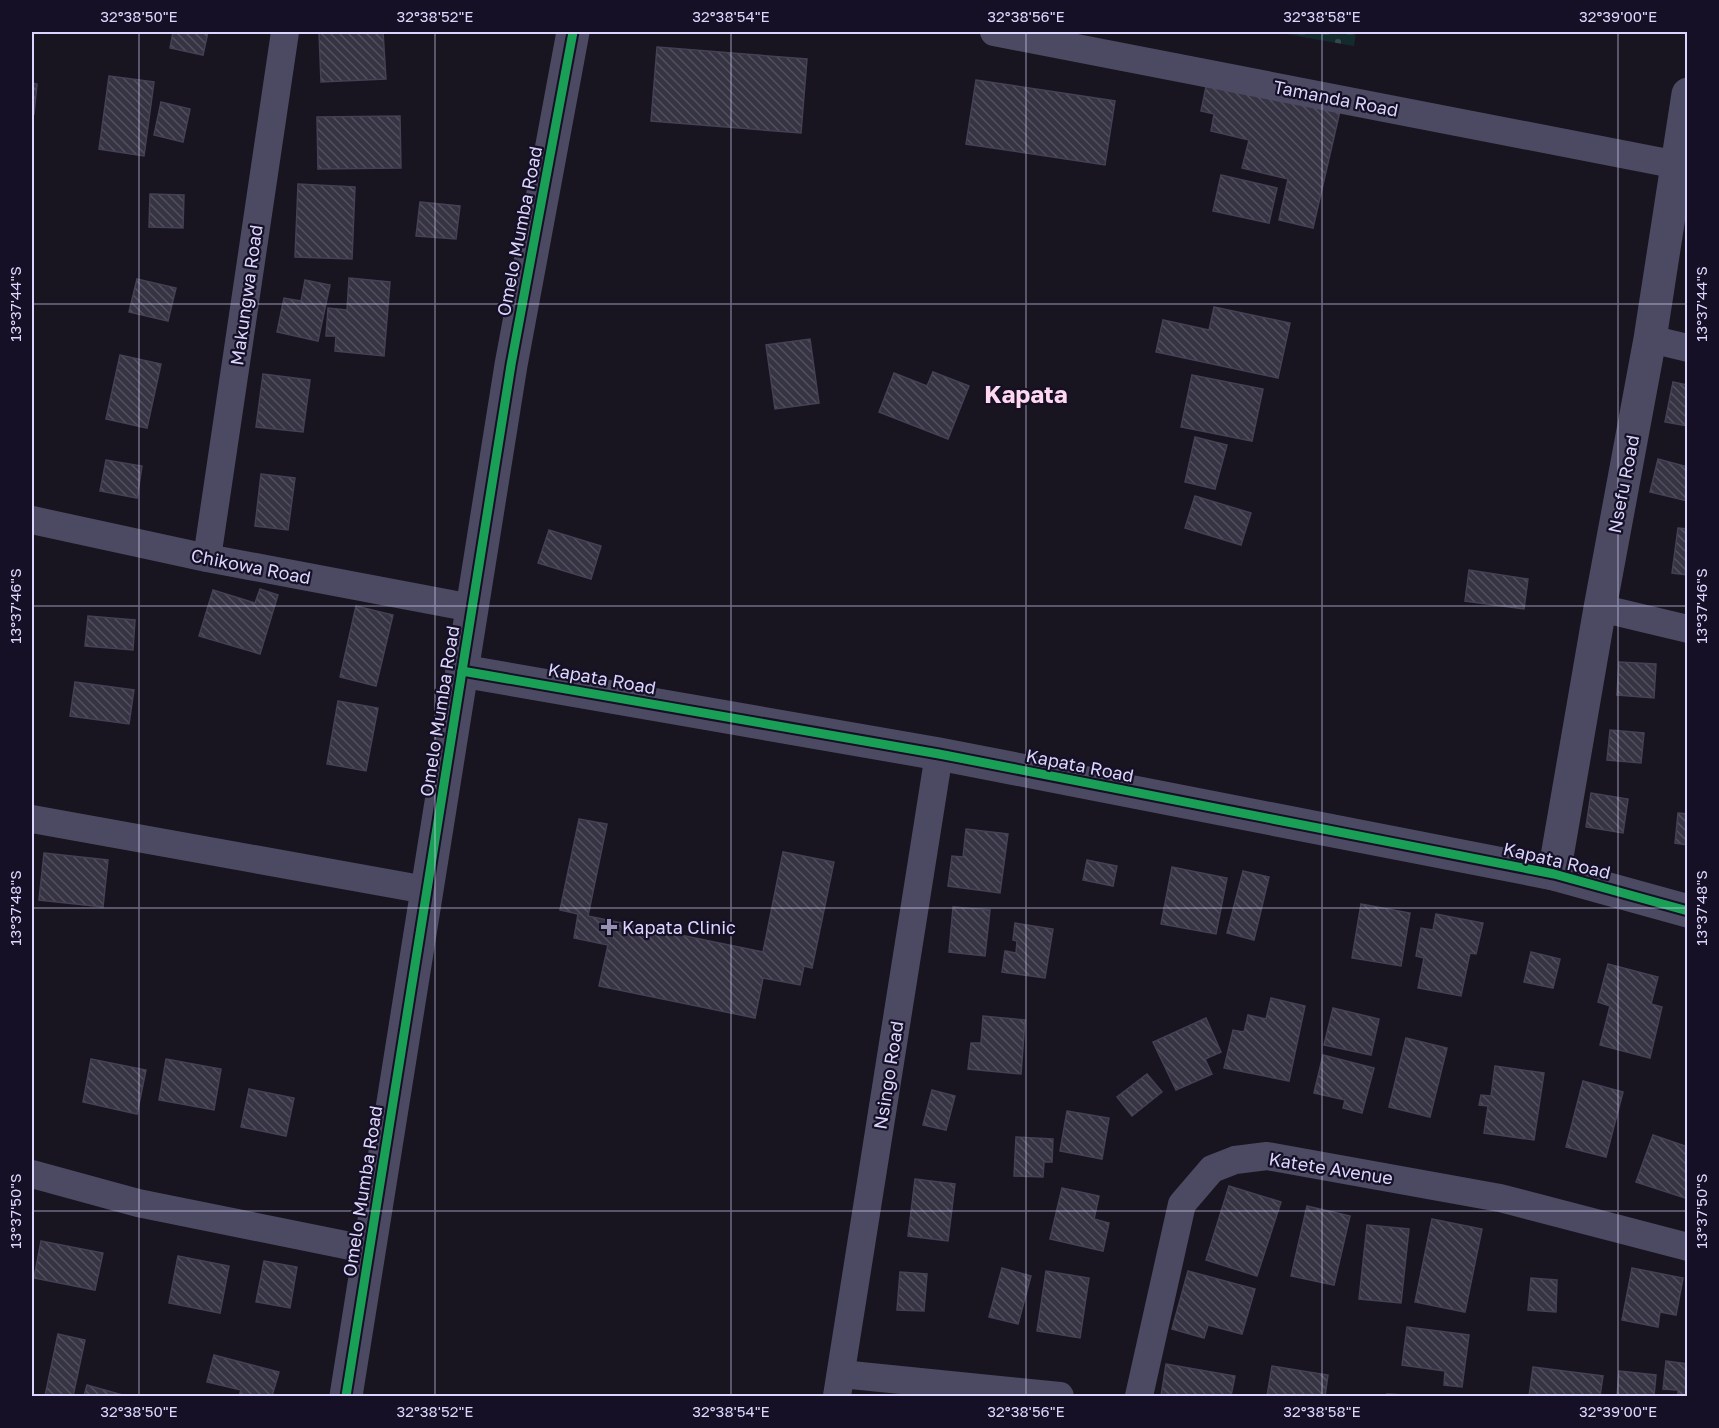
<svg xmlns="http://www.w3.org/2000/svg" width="1719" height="1428" font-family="'Golos Text',sans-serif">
  <defs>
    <pattern id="cemetery-stones" width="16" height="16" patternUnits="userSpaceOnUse" patternTransform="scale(1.5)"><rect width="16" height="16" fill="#142b2e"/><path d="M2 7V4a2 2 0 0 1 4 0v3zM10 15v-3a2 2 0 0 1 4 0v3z" fill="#36494d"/></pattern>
    <pattern id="building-back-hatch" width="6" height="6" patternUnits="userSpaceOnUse" patternTransform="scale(1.5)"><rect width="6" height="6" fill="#363343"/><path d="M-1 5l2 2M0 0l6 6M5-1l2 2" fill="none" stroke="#52505f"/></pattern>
  </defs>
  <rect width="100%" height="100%" fill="#181521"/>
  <path fill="url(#cemetery-stones)" d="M1275 32H1356L1354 46Z"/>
  <g fill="url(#building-back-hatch)" stroke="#454054" stroke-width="1.5">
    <path d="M173 32H208L203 55 170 48Z"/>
    <path d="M319 32H383L386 79 321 82Z"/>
    <path d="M657 47 807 59 801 133 651 121Z"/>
    <path d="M109 76 154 82 144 156 99 149Z"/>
    <path d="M976 80 1115 101 1105 165 966 144Z"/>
    <path d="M1207 82 1340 111 1313 228 1279 220 1288 179 1242 168 1249 140 1211 131 1214 114 1201 111Z"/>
    <path d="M32 83 37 84 34 114 32 113Z"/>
    <path d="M161 102 190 109 183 142 154 135Z"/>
    <path d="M400 116 401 168 318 169 317 117Z"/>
    <path d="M1221 175 1277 188 1269 223 1213 211Z"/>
    <path d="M298 184 355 187 352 259 295 257Z"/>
    <path d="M150 194 184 195 183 228 149 227Z"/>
    <path d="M420 202 460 206 456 239 416 236Z"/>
    <path d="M349 278 390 282 384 356 335 351 336 336H326L328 308 347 310Z"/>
    <path d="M137 279 176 288 168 321 129 312Z"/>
    <path d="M305 280 330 285 318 341 277 332 284 298 301 301Z"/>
    <path d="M1214 307 1290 323 1278 378 1156 352 1163 320 1209 330Z"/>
    <path d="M810 339 819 403 775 409 766 345Z"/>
    <path d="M120 355 161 364 147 428 106 419Z"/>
    <path d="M933 372 969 386 948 439 879 412 894 373 927 386Z"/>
    <path d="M263 374 310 380 303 432 256 427Z"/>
    <path d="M1192 375 1263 389 1252 441 1181 427Z"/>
    <path d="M1673 382 1688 385V426L1665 422Z"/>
    <path d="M1195 437 1227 445 1215 489 1185 482Z"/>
    <path d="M1658 459 1688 467V501L1650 492Z"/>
    <path d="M106 460 142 466 137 498 100 491Z"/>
    <path d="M261 474 295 478 288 530 255 526Z"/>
    <path d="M1195 496 1251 513 1241 545 1185 528Z"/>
    <path d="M1678 528 1688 529V575L1672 573Z"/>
    <path d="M549 530 601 546 591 579 538 563Z"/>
    <path d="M1469 570 1528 579 1524 609 1465 601Z"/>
    <path d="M260 589 278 595 260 654 199 636 213 590 255 603Z"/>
    <path d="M356 606 393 615 376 686 340 677Z"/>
    <path d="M88 616 135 620 133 650 85 646Z"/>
    <path d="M1619 662 1656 664 1654 698 1617 695Z"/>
    <path d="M75 682 134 690 129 724 70 716Z"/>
    <path d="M338 701 378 708 366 771 327 764Z"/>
    <path d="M1610 730 1644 733 1641 763 1607 760Z"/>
    <path d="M1591 793 1628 799 1623 833 1586 827Z"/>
    <path d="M1678 813 1688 814V845L1675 843Z"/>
    <path d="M579 819 607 824 588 916 763 952 783 852 834 862 812 968 804 966 800 985 763 978 755 1018 599 986 608 945 574 938 578 914 560 910Z"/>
    <path d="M966 829 1008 834 1000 893 948 886 952 856 963 857Z"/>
    <path d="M44 853 108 860 103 907 39 900Z"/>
    <path d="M1087 860 1117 866 1113 886 1083 880Z"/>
    <path d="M1172 867 1227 878 1216 934 1161 924Z"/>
    <path d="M1243 871 1269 877 1254 940 1227 933Z"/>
    <path d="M1361 904 1410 913 1401 966 1352 958Z"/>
    <path d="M953 907 990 910 985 956 949 952Z"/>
    <path d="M1436 914 1483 923 1476 954 1470 953 1461 996 1418 988 1424 958 1416 956 1421 928 1433 930Z"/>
    <path d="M1015 923 1053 929 1045 978 1002 972 1005 951 1016 953 1017 941 1013 940Z"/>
    <path d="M1531 952 1560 959 1553 988 1524 982Z"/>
    <path d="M1608 964 1658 977 1651 1004 1662 1007 1650 1058 1600 1045 1610 1006 1598 1002Z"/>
    <path d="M1271 998 1305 1006 1289 1081 1224 1068 1233 1030 1244 1032 1248 1015 1266 1019Z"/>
    <path d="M1333 1008 1379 1019 1371 1055 1324 1045Z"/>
    <path d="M983 1016 1025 1020 1021 1074 968 1069 971 1043H981Z"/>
    <path d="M1206 1018 1221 1052 1205 1059 1212 1074 1176 1090 1153 1042Z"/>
    <path d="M1406 1038 1447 1048 1430 1117 1389 1107Z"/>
    <path d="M1323 1055 1374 1068 1362 1113 1343 1108 1345 1100 1314 1093Z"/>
    <path d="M91 1059 146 1070 137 1114 83 1102Z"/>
    <path d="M166 1059 221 1069 214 1110 159 1100Z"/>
    <path d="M1495 1066 1544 1073 1534 1140 1484 1133 1488 1106 1479 1105 1481 1095 1491 1096Z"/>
    <path d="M1147 1074 1162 1092 1132 1116 1117 1097Z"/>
    <path d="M1583 1081 1623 1092 1606 1157 1566 1147Z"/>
    <path d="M249 1089 294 1098 286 1136 241 1127Z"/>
    <path d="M932 1090 955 1096 946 1130 923 1125Z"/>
    <path d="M1067 1111 1109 1118 1102 1159 1060 1151Z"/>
    <path d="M1653 1135 1688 1147V1199L1636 1182Z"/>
    <path d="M1016 1137 1053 1139 1052 1162H1044L1043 1177 1014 1176Z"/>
    <path d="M915 1179 955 1184 948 1241 908 1236Z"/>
    <path d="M1229 1186 1281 1202 1257 1276 1206 1260Z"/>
    <path d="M1062 1188 1099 1196 1094 1219 1109 1223 1103 1251 1050 1239Z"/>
    <path d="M1307 1206 1350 1216 1334 1285 1291 1276Z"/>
    <path d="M1432 1219 1482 1229 1465 1312 1415 1302Z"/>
    <path d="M1367 1225 1409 1229 1401 1303 1359 1299Z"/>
    <path d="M41 1241 103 1253 95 1290 34 1278Z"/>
    <path d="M178 1256 229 1266 220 1313 169 1303Z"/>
    <path d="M264 1261 297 1267 290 1308 256 1302Z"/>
    <path d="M1002 1268 1031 1276 1018 1324 989 1317Z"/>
    <path d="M1632 1268 1683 1278 1676 1315 1660 1312 1658 1327 1622 1320Z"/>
    <path d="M1046 1271 1089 1278 1080 1338 1037 1331Z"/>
    <path d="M1188 1271 1255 1289 1242 1334 1208 1325 1204 1338 1172 1329Z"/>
    <path d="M900 1272 927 1274 924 1311 897 1310Z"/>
    <path d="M1531 1278 1557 1280 1556 1312 1528 1310Z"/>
    <path d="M1407 1327 1469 1335 1462 1387 1444 1385 1445 1371 1402 1365Z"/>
    <path d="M58 1334 85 1340 73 1396H45Z"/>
    <path d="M214 1355 279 1372 272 1396H239L241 1390 207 1382Z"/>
    <path d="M1666 1361 1688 1364V1396H1678V1390L1663 1389Z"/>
    <path d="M1166 1364 1235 1376 1231 1396H1161Z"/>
    <path d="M1272 1366 1328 1375 1325 1396H1267Z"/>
    <path d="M1533 1367 1603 1376 1600 1396H1529Z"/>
    <path d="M1619 1371 1656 1375 1654 1396H1617Z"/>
    <path d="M87 1385 126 1396H84Z"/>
    <path d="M1387 1394 1423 1396H1387Z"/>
  </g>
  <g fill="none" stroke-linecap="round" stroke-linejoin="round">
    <g stroke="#4c4a62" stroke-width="28">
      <path d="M994 32 1678 165"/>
      <path d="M1650 339 1688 348"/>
      <path d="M32 520 207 558 472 608"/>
      <path d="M207 558 285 32"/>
      <path d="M1600 608 1688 629"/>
      <path d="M32 819 426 890"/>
      <path d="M32 1174 138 1203 370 1250"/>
      <path d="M841 1374 1060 1396"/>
      <path d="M837 1396 939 754"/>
      <path d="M1139 1396 1182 1204 1212 1169 1235 1160 1267 1156 1500 1198 1688 1247"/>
    </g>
    <g stroke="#4c4a62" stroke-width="33">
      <path d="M462 671 939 754 1554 874 1688 911"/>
      <path d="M1554 874 1600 608 1650 339 1688 94"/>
      <path d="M346 1396 511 365 573 32"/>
    </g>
    <defs>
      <g id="cycleway">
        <path d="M462 671 939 754 1554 874 1688 911"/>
        <path d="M346 1396 511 365 573 32"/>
      </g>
    </defs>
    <use href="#cycleway" stroke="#151026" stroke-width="13"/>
    <use href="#cycleway" stroke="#1a9f57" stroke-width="9"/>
  </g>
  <path fill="none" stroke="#dcd6fe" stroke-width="1.5" stroke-opacity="0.45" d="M139 32V1396M435 32V1396M731 32V1396M1026 32V1396M1322 32V1396M1618 32V1396M32 304H1688M32 606H1688M32 908H1688M32 1211H1688"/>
  <path fill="#9792b1" stroke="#151026" stroke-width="2" d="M606 918h6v6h6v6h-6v6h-6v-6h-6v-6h6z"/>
  <g text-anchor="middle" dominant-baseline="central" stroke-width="4.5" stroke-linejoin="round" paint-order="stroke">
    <g font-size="18" fill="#dcd6fe" stroke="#151026">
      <text transform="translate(1336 98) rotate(11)">Tamanda Road</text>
      <text transform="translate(519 231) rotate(-79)">Omelo Mumba Road</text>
      <text transform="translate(246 295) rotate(-82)">Makungwa Road</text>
      <text transform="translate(1623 484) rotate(-79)">Nsefu Road</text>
      <text transform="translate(251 566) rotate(11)">Chikowa Road</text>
      <text transform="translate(602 678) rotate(10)">Kapata Road</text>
      <text transform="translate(439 711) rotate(-81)">Omelo Mumba Road</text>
      <text transform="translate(1080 765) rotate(11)">Kapata Road</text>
      <text transform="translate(1557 860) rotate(13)">Kapata Road</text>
      <text transform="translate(888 1075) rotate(-81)">Nsingo Road</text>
      <text transform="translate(1331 1168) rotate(9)">Katete Avenue</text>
      <text transform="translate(362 1191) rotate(-81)">Omelo Mumba Road</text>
    </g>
    <g font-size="18" fill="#dcd6fe" stroke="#151026" text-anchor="start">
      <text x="622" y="927">Kapata Clinic</text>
    </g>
    <g font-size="24" font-weight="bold" fill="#fed8ee" stroke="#151026">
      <text x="1026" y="393">Kapata</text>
    </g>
  </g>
  <rect width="1719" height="1428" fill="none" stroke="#151026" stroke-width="66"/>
  <rect x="33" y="33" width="1653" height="1362" fill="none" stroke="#dcd6fe" stroke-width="2"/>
  <g font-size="15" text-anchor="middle" fill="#dcd6fe">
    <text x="139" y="22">32°38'50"E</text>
    <text x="435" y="22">32°38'52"E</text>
    <text x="731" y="22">32°38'54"E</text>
    <text x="1026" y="22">32°38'56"E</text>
    <text x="1322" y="22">32°38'58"E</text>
    <text x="1618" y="22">32°39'00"E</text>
    <text transform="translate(16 304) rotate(-90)" y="5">13°37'44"S</text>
    <text transform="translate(1702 304) rotate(-90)" y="5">13°37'44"S</text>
    <text transform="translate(16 606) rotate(-90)" y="5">13°37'46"S</text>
    <text transform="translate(1702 606) rotate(-90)" y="5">13°37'46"S</text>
    <text transform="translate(16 908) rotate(-90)" y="5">13°37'48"S</text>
    <text transform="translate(1702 908) rotate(-90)" y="5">13°37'48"S</text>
    <text transform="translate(16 1211) rotate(-90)" y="5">13°37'50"S</text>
    <text transform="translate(1702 1211) rotate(-90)" y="5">13°37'50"S</text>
    <text x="139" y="1417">32°38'50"E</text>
    <text x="435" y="1417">32°38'52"E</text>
    <text x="731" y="1417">32°38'54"E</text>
    <text x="1026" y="1417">32°38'56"E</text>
    <text x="1322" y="1417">32°38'58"E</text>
    <text x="1618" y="1417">32°39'00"E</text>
  </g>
</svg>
